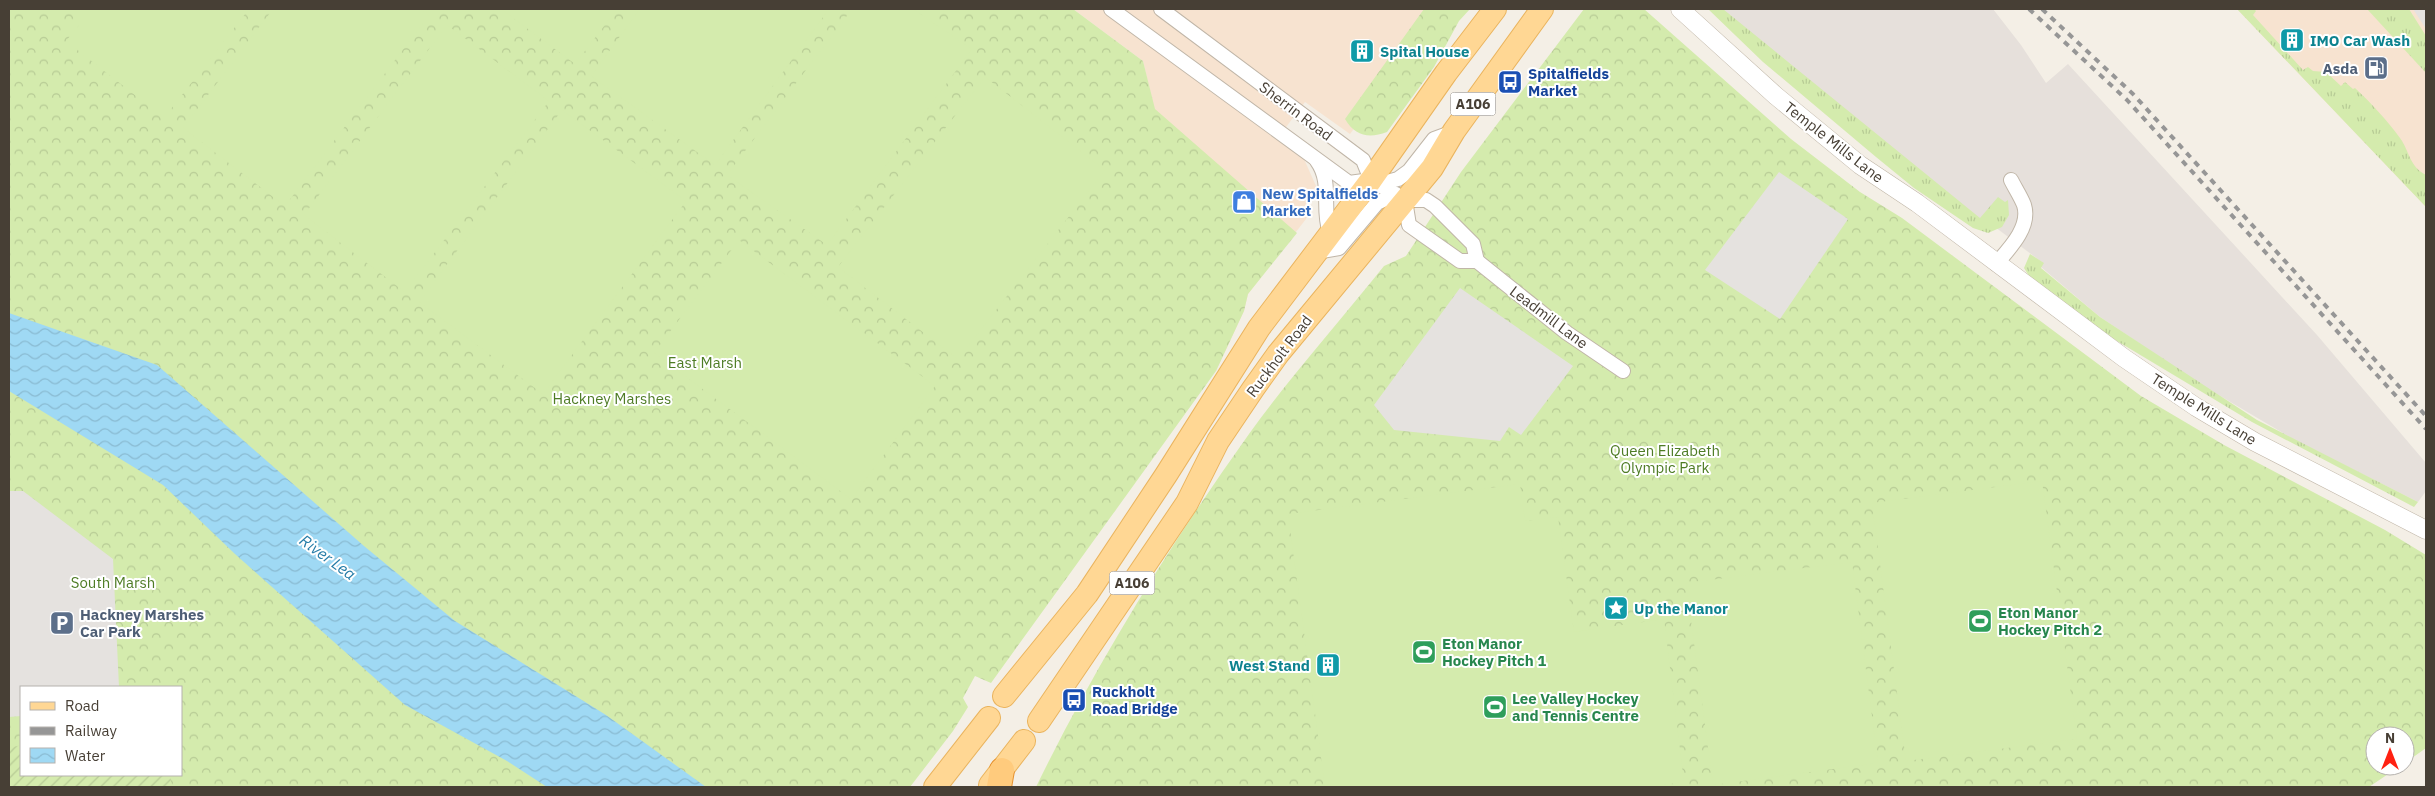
<svg xmlns="http://www.w3.org/2000/svg" width="2435" height="796" font-family="'IBM Plex Sans',sans-serif">
  <defs>
    <pattern id="grass-tufts" width="24" height="20" patternUnits="userSpaceOnUse" patternTransform="scale(1.25)"><rect width="24" height="20" fill="#d4ebad"/><path d="M3 7l-1-3M5 7V3M7 7l1-3M15 17l-1-3M17 17v-4M19 17l1-3" fill="none" stroke="#b7cb95"/></pattern>
    <pattern id="forest-crowns" width="20" height="18" patternUnits="userSpaceOnUse" patternTransform="scale(1.25)"><rect width="20" height="18" fill="#d4ebad"/><path d="M2 6a3 3 0 1 1 6 0M12 15a3 3 0 1 1 6 0" fill="none" stroke="#b7cb95"/></pattern>
    <pattern id="garden-furrows" width="10" height="10" patternUnits="userSpaceOnUse" patternTransform="scale(1.25)"><rect width="10" height="10" fill="#d4ebad"/><path d="M-1 1l2-2M0 10L10 0M9 11l2-2" fill="none" stroke="#b7cb95"/></pattern>
    <pattern id="water-waves" width="16" height="10" patternUnits="userSpaceOnUse" patternTransform="scale(1.25)"><rect width="16" height="10" fill="#9fd9f4"/><path d="M0 5q4-4 8 0t8 0" fill="none" stroke="#8abbd2"/></pattern>
  </defs>
  <rect width="100%" height="100%" fill="#f4efe6"/>
  <g fill="#f7e3d0">
    <path d="M1073 9H1445L1350 134 1305 102 1277 139 1304 159 1316 186 1306 219 1248 294 1244 311 1216 371 1143 61Z"/>
    <path d="M2237 9H2426V207Z"/>
  </g>
  <path fill="#e6e0db" d="M1716 9H1993L2021 45 2046 83 2068 64 2317 335 2426 463V491L2418 502 2293 439 2205 387 2100 317 2041 267 2043 263 1983 218 1977 224Z"/>
  <g fill="url(#grass-tufts)">
    <path d="M1708 9H1723L1980 218 1998 197 2005 202 2008 200 2009 215 2002 227 1988 233 1973 228 1914 188 1876 157 1763 62Z"/>
    <path d="M2237 9H2254L2256 11 2253 15 2303 70 2308 67 2313 71 2326 72 2341 86 2345 82 2353 89 2355 88C2371 103 2387 120 2400 138 2410 152 2409 166 2426 175V207Z"/>
    <path d="M2367 9H2409L2426 36V73Z"/>
    <path d="M2030 254 2044 263 2041 268 2100 317 2257 420 2418 502 2414 507 2252 422 2112 338 2029 276 2024 268Z"/>
  </g>
  <g fill="url(#forest-crowns)" fill-rule="evenodd">
    <path d="M9 9H1073L1143 61 1155 109 1297 233 1248 294 1244 311 1216 371 991 683 975 676 963 698 968 707 953 731 910 787H9ZM21 687H181V775H21Z"/>
    <path d="M1424 9H1470L1459 21 1434 67 1387 132C1369 139 1355 136 1345 119Z"/>
    <path d="M1584 9H1644L1791 139 1860 192 1902 218 2141 396 2224 445 2385 530 2426 555V748L2405 763V736H2375V766H2400L2369 787H1036C1096 664 1169 546 1249 434 1290 377 1340 321 1384 266L1406 256 1461 172Z"/>
  </g>
  <path fill="url(#garden-furrows)" d="M21 745V775H166L170 776 172 787H9V748Z"/>
  <g fill="#d4ebad">
    <path d="M92 9H249L164 118 66 41Z"/>
    <path d="M273 9H421L429 15 285 206 183 128Z"/>
    <path d="M501 9H617L575 64Z"/>
    <path d="M640 9H829L715 165 591 76Z"/>
    <path d="M852 9H913L972 49 827 245 727 175Z"/>
    <path d="M447 25 549 101 405 292 304 215Z"/>
    <path d="M985 77 1105 170 958 359 838 267Z"/>
    <path d="M562 110 686 201 543 394 419 302Z"/>
    <path d="M739 240 935 386 851 499 654 353Z"/>
    <path d="M2042 481 2077 739 1906 761 1872 503Z"/>
    <path d="M1520 484 1525 521 1558 517 1574 632 1664 619 1684 782 1648 787H1325L1288 514Z"/>
    <path d="M1852 562 1878 763 1713 785 1686 583Z"/>
  </g>
  <g fill="#e5e2df">
    <path d="M2413 9H2426V29Z"/>
    <path d="M1779 172 1848 219 1780 319 1705 270Z"/>
    <path d="M1460 288 1573 366 1521 435 1509 427 1500 441 1394 430 1374 405Z"/>
    <path d="M9 491H23L113 559 119 687H21V716L9 717Z"/>
  </g>
  <path fill="url(#water-waves)" d="M9 313 157 365 364 546 455 621 606 715 706 787H547L507 761 405 705 235 554 163 485 9 391Z"/>
  <g fill="none" stroke-linecap="round" stroke-linejoin="round">
    <defs>
      <g id="minor">
        <path d="M1111 9 1349 183 1371 180"/>
        <path d="M1161 9 1363 160 1371 180"/>
        <path d="M1317 161C1333 183 1321 209 1330 233"/>
        <path d="M1371 180 1405 200H1426L1435 206 1473 244 1477 261"/>
        <path d="M1380 184 1398 179 1409 171 1434 139 1453 132"/>
        <path d="M1405 200 1409 225 1460 261H1477L1567 333 1623 371"/>
        <path d="M1316 252 1339 248 1377 203 1396 194"/>
        <path d="M1996 264C2009 249 2031 227 2024 205 2021 197 2015 188 2011 180"/>
      </g>
      <path id="tertiary" d="M1680 9 1776 96 1860 165 1917 203 2124 358 2196 407 2255 442 2426 530"/>
      <g id="primary">
        <path d="M1004 696 1087 594 1166 475 1259 328 1371 180 1446 73 1495 9"/>
        <path d="M1039 721 1187 503 1218 441 1253 389 1278 354 1432 168 1454 131 1542 9"/>
        <path d="M990 785 1024 741"/>
        <path d="M935 787 989 718"/>
      </g>
      <path id="trunk" d="M999 787 1002 770"/>
    </defs>
    <use href="#minor" stroke="#c0b6a8" stroke-width="16"/>
    <use href="#tertiary" stroke="#c0b6a8" stroke-width="19"/>
    <use href="#primary" stroke="#eab45e" stroke-width="24"/>
    <use href="#trunk" stroke="#e6922f" stroke-width="26"/>
    <use href="#minor" stroke="#fff" stroke-width="14"/>
    <use href="#tertiary" stroke="#fff" stroke-width="18"/>
    <use href="#primary" stroke="#ffd794" stroke-width="22"/>
    <use href="#trunk" stroke="#ffcb7d" stroke-width="24"/>
    <g stroke="#969696" stroke-width="4" stroke-dasharray="6 6" stroke-linecap="butt">
      <path d="M2029 9 2127 100 2426 429"/>
      <path d="M2042 9 2133 94 2426 416"/>
    </g>
  </g>
  <defs>
    <symbol id="building-square" viewBox="-11 -11 22 22"><rect x="-9" y="-9" width="18" height="18" rx="4" fill="#0f9aa8" stroke="#fff"/><path d="M-4-6H4V6H1V3H-1V6H-4ZM-2.5-4.3h1.7v1.8h-1.7ZM.8-4.3h1.7v1.8H.8ZM-2.5-1h1.7V.8h-1.7ZM.8-1h1.7V.8H.8Z" fill="#fff"/></symbol>
    <symbol id="fuel-square" viewBox="-11 -11 22 22"><rect x="-9" y="-9" width="18" height="18" rx="4" fill="#5c6f8a" stroke="#fff"/><path d="M-5.5-6h7V0h2V4h1.3V-2.5L3-4.5l.8-.8L6-3V5H2.5V1h-1V6h-7ZM-4.2-4.7v3.2H.2V-4.7Z" fill="#fff"/></symbol>
    <symbol id="bus-square" viewBox="-11 -11 22 22"><rect x="-9" y="-9" width="18" height="18" rx="4" fill="#1a4fb4" stroke="#fff"/><path d="M-5-6H5V4H4V6H2V4H-2V6H-4V4H-5ZM-3.5-4V0h7V-4ZM-3.5 1.2v1.5H-2V1.2ZM2 1.2v1.5H3.5V1.2Z" fill="#fff"/></symbol>
    <symbol id="shop-square" viewBox="-11 -11 22 22"><rect x="-9" y="-9" width="18" height="18" rx="4" fill="#3f7fe0" stroke="#fff"/><path d="M-5-2.5h2.3a2.7 3.5 0 0 1 5.4 0H5L5.5 6h-11ZM-1.5-2.5h3a1.5 2.3 0 0 0-3 0Z" fill="#fff"/></symbol>
    <symbol id="sight-square" viewBox="-11 -11 22 22"><rect x="-9" y="-9" width="18" height="18" rx="4" fill="#0f9aa8" stroke="#fff"/><path d="M0-6L1.8-2.2L6-1.7L2.9 1.2L3.7 5.4L0 3.3L-3.7 5.4L-2.9 1.2L-6-1.7L-1.8-2.2Z" fill="#fff"/></symbol>
    <symbol id="stadium-square" viewBox="-11 -11 22 22"><rect x="-9" y="-9" width="18" height="18" rx="4" fill="#2e9e5b" stroke="#fff"/><path d="M0-5a6.5 5 0 1 0 0 10a6.5 5 0 1 0 0-10ZM-3.5-1.8h7v3.6h-7Z" fill="#fff"/></symbol>
    <symbol id="parking-square" viewBox="-11 -11 22 22"><rect x="-9" y="-9" width="18" height="18" rx="4" fill="#5c6f8a" stroke="#fff"/><path d="M-3.5-5.5H1a3.5 3.5 0 0 1 0 7H-1V5.5H-3.5ZM-1-3.4V-.6H.8a1.4 1.4 0 0 0 0-2.8Z" fill="#fff"/></symbol>
  </defs>
  <g fill-rule="evenodd">
    <use href="#building-square" x="2278" y="26" width="28" height="28"/>
    <use href="#building-square" x="1348" y="37" width="28" height="28"/>
    <use href="#fuel-square" x="2362" y="54" width="28" height="28"/>
    <use href="#bus-square" x="1496" y="68" width="28" height="28"/>
    <use href="#shop-square" x="1230" y="188" width="28" height="28"/>
    <use href="#sight-square" x="1602" y="594" width="28" height="28"/>
    <use href="#stadium-square" x="1966" y="607" width="28" height="28"/>
    <use href="#parking-square" x="48" y="609" width="28" height="28"/>
    <use href="#stadium-square" x="1410" y="638" width="28" height="28"/>
    <use href="#building-square" x="1314" y="651" width="28" height="28"/>
    <use href="#bus-square" x="1060" y="686" width="28" height="28"/>
    <use href="#stadium-square" x="1481" y="693" width="28" height="28"/>
  </g>
  <g text-anchor="middle" dominant-baseline="central" stroke-width="4" stroke-linejoin="round" paint-order="stroke">
    <g fill="#fff" stroke="#7e7972" stroke-width="1">
      <rect x="1450.5" y="92.5" width="45" height="23" rx="4"/>
      <rect x="1109.5" y="571.5" width="45" height="23" rx="4"/>
    </g>
    <g font-size="14" font-weight="bold" fill="#473f35">
      <text x="1473" y="104">A106</text>
      <text x="1132" y="583">A106</text>
    </g>
    <g font-size="15" font-weight="bold" fill="#0d838f" stroke="#fff" text-anchor="start">
      <text x="2310" y="40">IMO Car Wash</text>
      <text x="1380" y="51">Spital House</text>
      <text x="1634" y="608">Up the Manor</text>
      <text x="1310" y="665" text-anchor="end">West Stand</text>
    </g>
    <g font-size="15" font-weight="bold" fill="#4e5e75" stroke="#fff" text-anchor="end">
      <text x="2358" y="68">Asda</text>
      <text x="80" y="614" text-anchor="start">Hackney Marshes<tspan x="80" dy="17">Car Park</tspan></text>
    </g>
    <g font-size="15" font-weight="bold" fill="#164399" stroke="#fff" text-anchor="start">
      <text x="1528" y="73">Spitalfields<tspan x="1528" dy="17">Market</tspan></text>
      <text x="1092" y="691">Ruckholt<tspan x="1092" dy="17">Road Bridge</tspan></text>
    </g>
    <g font-size="15" fill="#473f35" stroke="#fff">
      <text transform="translate(1296 111) rotate(37)">Sherrin Road</text>
      <text transform="translate(1834 142) rotate(38)">Temple Mills Lane</text>
      <text transform="translate(1549 317) rotate(37)">Leadmill Lane</text>
      <text transform="translate(1279 356) rotate(-53)">Ruckholt Road</text>
      <text transform="translate(2204 409) rotate(32)">Temple Mills Lane</text>
    </g>
    <g font-size="15" font-weight="bold" fill="#366cbe" stroke="#fff" text-anchor="start">
      <text x="1262" y="193">New Spitalfields<tspan x="1262" dy="17">Market</tspan></text>
    </g>
    <g font-size="15" fill="#4e7c25" stroke="#fff">
      <text x="705" y="362">East Marsh</text>
      <text x="612" y="398">Hackney Marshes</text>
      <text x="1665" y="450">Queen Elizabeth<tspan x="1665" dy="17">Olympic Park</tspan></text>
      <text x="113" y="582">South Marsh</text>
    </g>
    <g font-size="15" font-weight="bold" fill="#27864d" stroke="#fff" text-anchor="start">
      <text x="1998" y="612">Eton Manor<tspan x="1998" dy="17">Hockey Pitch 2</tspan></text>
      <text x="1442" y="643">Eton Manor<tspan x="1442" dy="17">Hockey Pitch 1</tspan></text>
      <text x="1512" y="698">Lee Valley Hockey<tspan x="1512" dy="17">and Tennis Centre</tspan></text>
    </g>
    <g font-size="16" font-style="italic" fill="#267da8" stroke="#fff">
      <text transform="translate(328 557) rotate(36)">River Lea</text>
    </g>
  </g>
  <rect width="2435" height="796" fill="none" stroke="#473f35" stroke-width="20"/>
  <rect x="20" y="686" width="162" height="90" fill="#ffffff" stroke="#b5b2ae"/>
  <rect x="30" y="702" width="25" height="8" fill="#ffd794" stroke="#b5b2ae"/>
  <text x="65" y="711" font-size="15" fill="#473f35">Road</text>
  <rect x="30" y="727" width="25" height="8" fill="#969696" stroke="#b5b2ae"/>
  <text x="65" y="736" font-size="15" fill="#473f35">Railway</text>
  <rect x="30" y="748" width="25" height="15" fill="url(#water-waves)" stroke="#b5b2ae"/>
  <text x="65" y="761" font-size="15" fill="#473f35">Water</text>
  <g transform="translate(2390 751)"><circle r="24" fill="#ffffff" stroke="#b5b2ae"/>
  <path d="M0-4L9 19L0 12L-9 19Z" fill="#ff2112"/>
  <text y="-8" font-size="14" font-weight="bold" text-anchor="middle" fill="#473f35">N</text>
  </g>
</svg>
